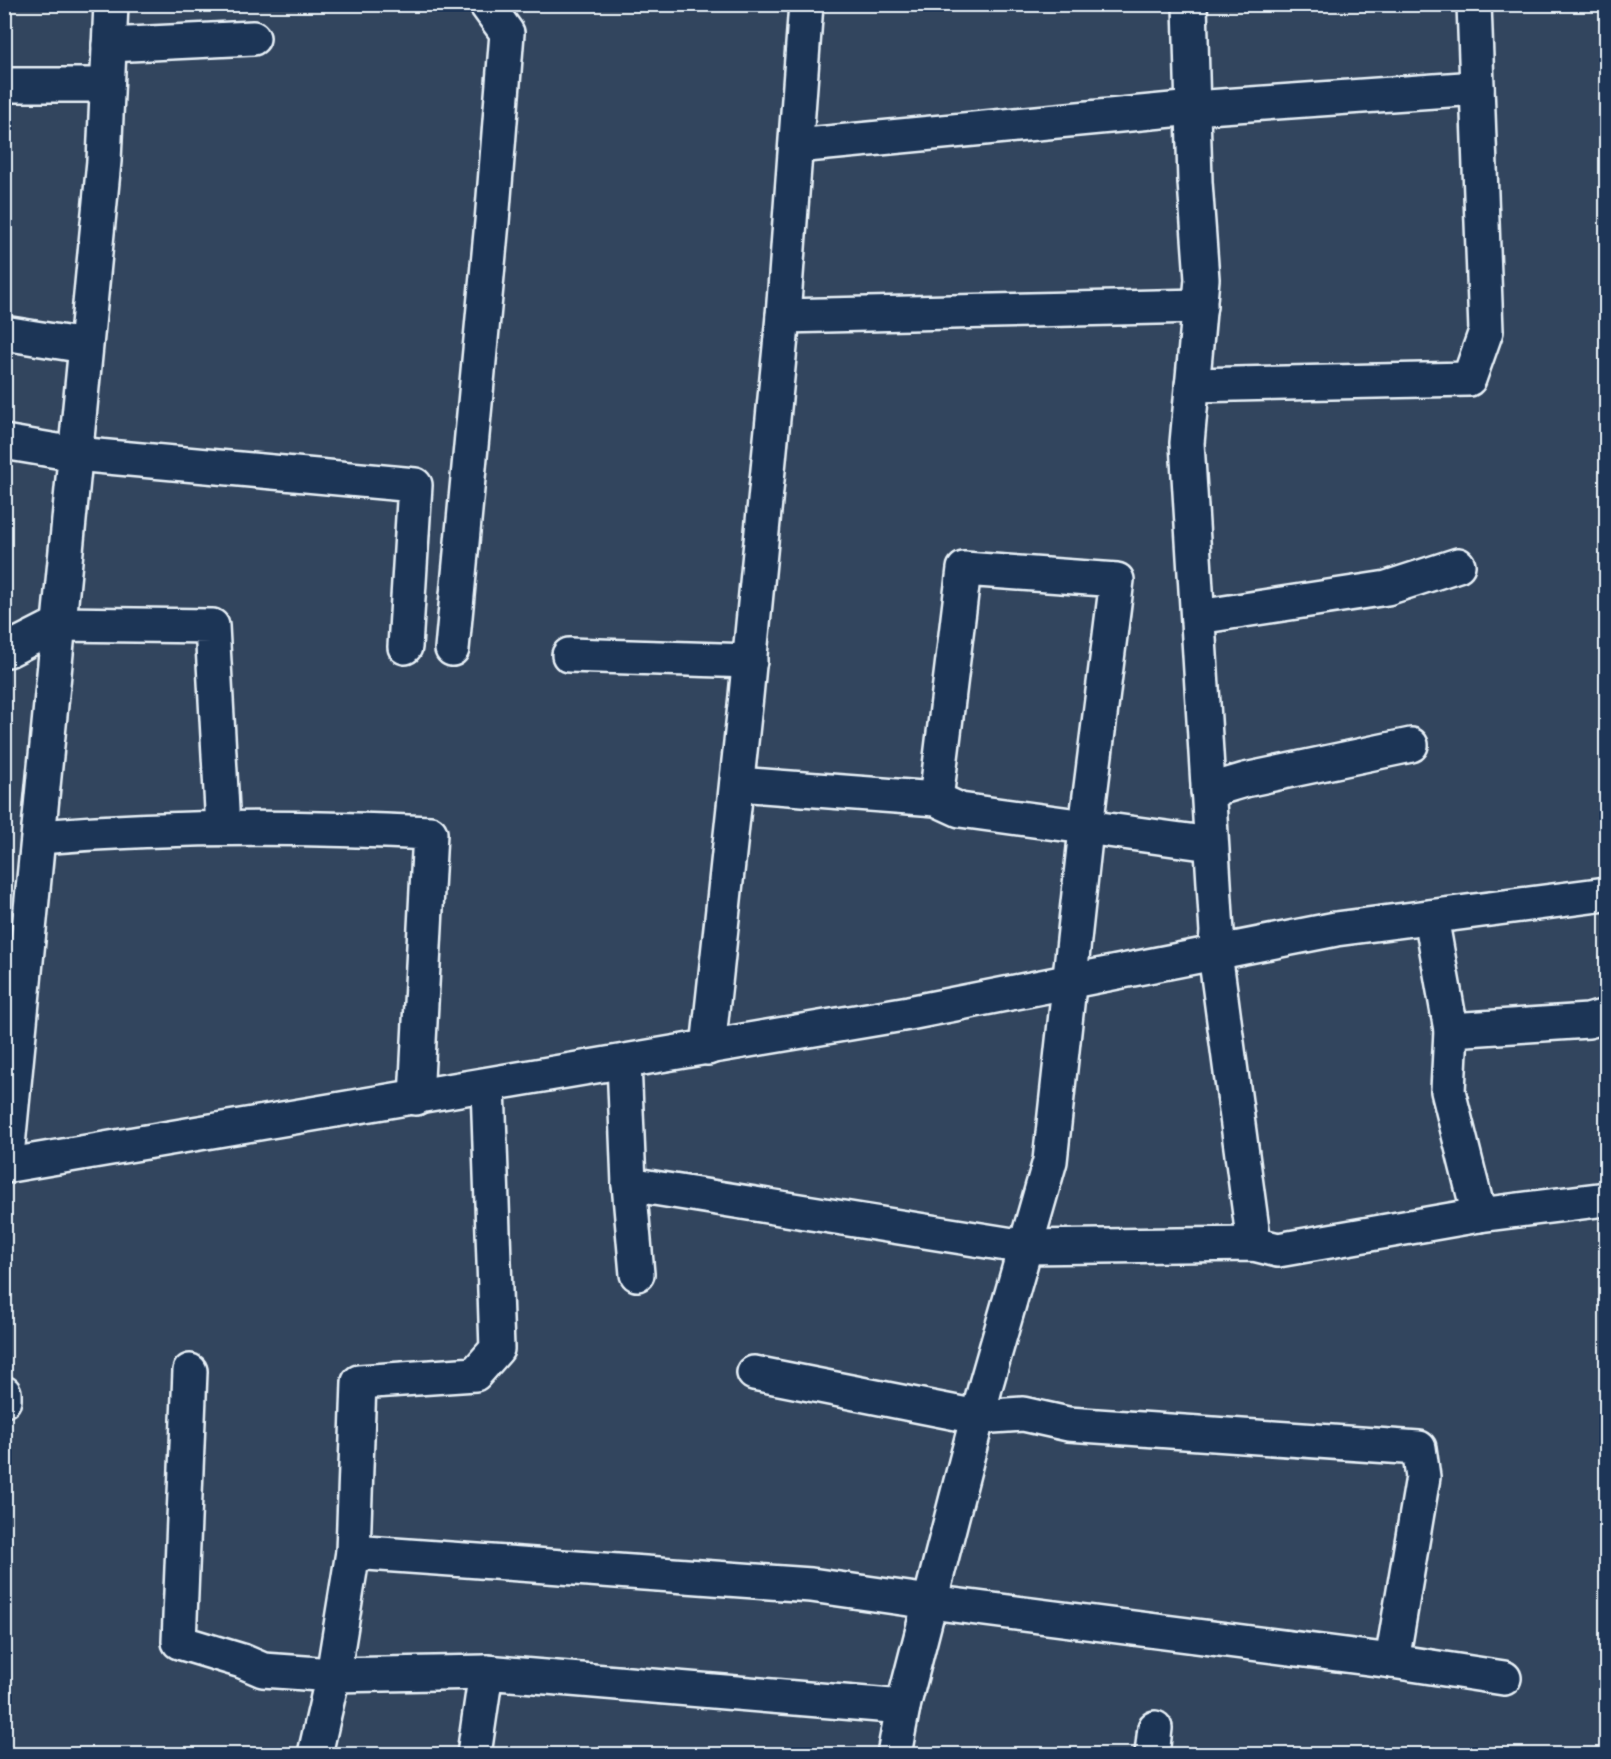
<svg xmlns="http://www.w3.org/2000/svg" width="1611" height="1759" font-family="Itim,sans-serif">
  <rect width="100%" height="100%" fill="#32455e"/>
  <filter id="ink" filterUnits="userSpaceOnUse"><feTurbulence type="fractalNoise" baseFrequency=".0167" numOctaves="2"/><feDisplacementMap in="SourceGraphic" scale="12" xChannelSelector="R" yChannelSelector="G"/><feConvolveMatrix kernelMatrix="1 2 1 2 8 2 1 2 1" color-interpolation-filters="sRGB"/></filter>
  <g filter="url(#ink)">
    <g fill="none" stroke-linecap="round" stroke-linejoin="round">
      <defs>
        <g id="minor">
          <path d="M1190 4 1195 182 1202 279 1187 443 1217 932 1215 953 1254 1244"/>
          <path d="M109 45 253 38"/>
          <path d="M4 85H107"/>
          <path d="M796 146 1193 108 1477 88"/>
          <path d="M783 316 1200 306"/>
          <path d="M4 333 85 346"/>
          <path d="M1192 385 1469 379 1486 331 1474 4"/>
          <path d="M4 442 75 454 415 485 405 647"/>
          <path d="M1198 617 1387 588 1458 565"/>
          <path d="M4 649 8 650 59 624 212 626 223 828"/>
          <path d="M452 649 492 222 507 33 486 4"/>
          <path d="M569 655 750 661"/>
          <path d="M737 784 936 799 960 810 1211 844"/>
          <path d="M1208 791 1245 780 1411 745"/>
          <path d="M39 837C169 826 299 826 430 833L416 1098"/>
          <path d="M1431 917 1451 1030 1448 1091 1479 1215"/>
          <path d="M1451 1030 1588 1021 1606 1016"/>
          <path d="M708 1048 746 696 783 316 806 4"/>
          <path d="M624 1062 629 1184 637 1274"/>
          <path d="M4 1166 909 1013 1336 929 1606 894"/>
          <path d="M6 1166 104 161 111 4"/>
          <path d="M629 1184 1025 1247 1254 1244 1278 1250 1479 1215 1606 1199"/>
          <path d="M190 1371 179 1642 242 1661 263 1670 333 1675 486 1672"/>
          <path d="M754 1373 977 1417 1023 1414 1068 1424 1419 1448 1423 1477 1392 1661"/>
          <path d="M4 1393V1400"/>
          <path d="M353 1552 811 1585 930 1602 1392 1661 1504 1678"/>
          <path d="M903 1707 986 1384 1050 1161 1088 811 1117 580 964 569 936 799"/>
          <path d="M315 1754 333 1675 353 1552 359 1382 475 1374 497 1349 488 1086"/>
          <path d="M474 1754 486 1672 903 1707 894 1754"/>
          <path d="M1152 1754 1155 1728"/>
        </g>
      </defs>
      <use href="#minor" stroke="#e8f1f8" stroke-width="38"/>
      <use href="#minor" stroke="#1d3557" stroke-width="33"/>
    </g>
  </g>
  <rect width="1611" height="1759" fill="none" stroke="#1d3557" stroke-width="24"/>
  <rect x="12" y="12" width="1587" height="1735" fill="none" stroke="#e8f1f8" stroke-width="2" filter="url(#ink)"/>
</svg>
